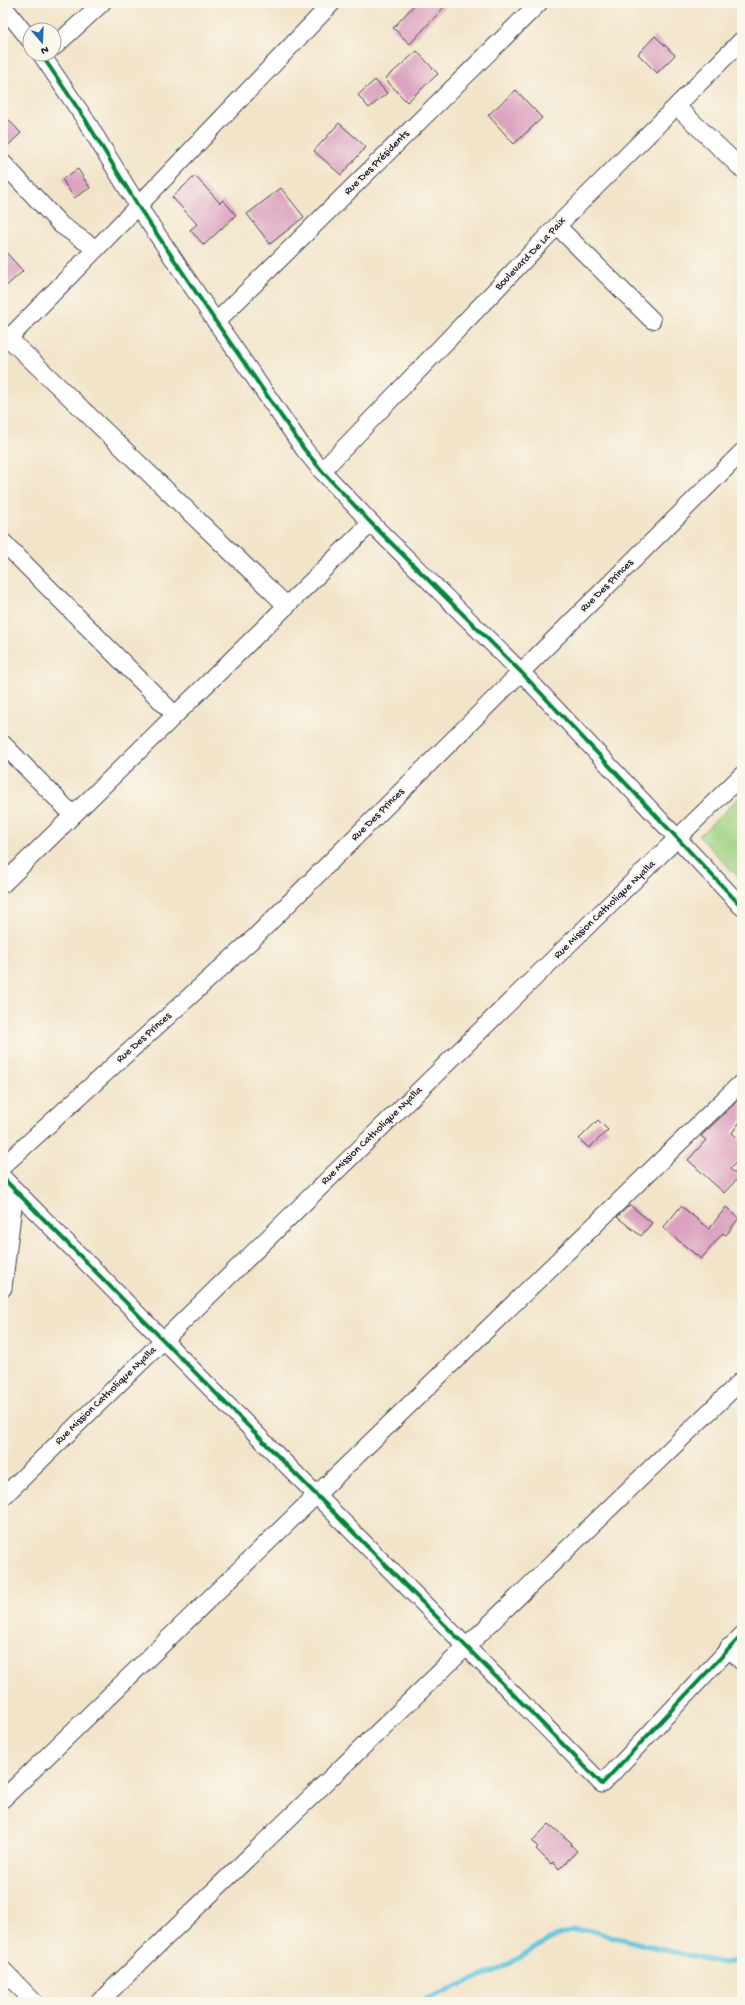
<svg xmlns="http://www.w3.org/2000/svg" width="745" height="2005" font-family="'Gochi Hand',sans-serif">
  <rect width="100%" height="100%" fill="#fbf7ec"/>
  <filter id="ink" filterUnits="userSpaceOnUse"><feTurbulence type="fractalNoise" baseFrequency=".025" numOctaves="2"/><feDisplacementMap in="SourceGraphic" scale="8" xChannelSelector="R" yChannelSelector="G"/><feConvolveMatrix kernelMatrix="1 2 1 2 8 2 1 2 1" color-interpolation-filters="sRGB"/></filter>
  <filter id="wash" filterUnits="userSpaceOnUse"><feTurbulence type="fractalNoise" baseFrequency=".012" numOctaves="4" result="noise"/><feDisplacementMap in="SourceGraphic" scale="16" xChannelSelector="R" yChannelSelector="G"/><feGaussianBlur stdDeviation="0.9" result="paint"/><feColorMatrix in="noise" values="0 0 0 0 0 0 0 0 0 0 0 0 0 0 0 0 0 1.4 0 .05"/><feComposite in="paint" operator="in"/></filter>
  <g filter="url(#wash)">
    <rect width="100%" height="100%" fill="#f2e4c9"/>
    <path fill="#9fd282" stroke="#607a5e" d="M742 795V881L699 836Z"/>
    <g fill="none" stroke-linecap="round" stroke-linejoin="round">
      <path stroke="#62c6df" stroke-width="5" d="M419 2002 504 1967 552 1938 572 1931 588 1930 652 1947 723 1963 742 1960"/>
    </g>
    <g id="blocks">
      <g fill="#dca2c0">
        <path d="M416 3H448L410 44 393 28Z"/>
        <path d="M655 36 675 55 657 73 638 54Z"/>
        <path d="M417 51 438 74 407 102 385 79Z"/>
        <path d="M375 80 387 93 369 108 358 95Z"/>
        <path d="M516 90 542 118 514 144 488 115Z"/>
        <path d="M3 114 21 133 3 150Z"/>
        <path d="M339 123 366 147 341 175 314 151Z"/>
        <path d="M78 169 90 188 74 198 62 179Z"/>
        <path d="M195 176 220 203 223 200 236 215 204 245 190 230 197 224 172 197Z"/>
        <path d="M281 188 304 217 270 244 247 214Z"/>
        <path d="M3 249 23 271 3 289Z"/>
        <path d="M737 1101 742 1104V1119L732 1133 742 1142V1156L730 1169 739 1177 724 1193 688 1160 706 1140 701 1136Z"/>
        <path d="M598 1120 608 1130 589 1148 579 1139Z"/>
        <path d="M630 1205 652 1223 641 1236 617 1217Z"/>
        <path d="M681 1206 709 1229 726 1207 739 1218 726 1235 723 1233 701 1259 663 1228Z"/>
        <path d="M549 1824 572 1843 571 1845 577 1851 559 1869 553 1862 551 1864 536 1849 538 1847 532 1841Z"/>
      </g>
    </g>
  </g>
  <g filter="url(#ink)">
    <use href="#blocks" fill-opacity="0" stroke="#413f50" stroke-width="1"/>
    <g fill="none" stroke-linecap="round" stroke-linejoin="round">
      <defs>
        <g id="minor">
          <path d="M3 6 30 40"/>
          <path d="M54 47 102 3"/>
          <path d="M41 54 85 119 138 206 216 322 304 449 322 471 371 523 521 672 742 907"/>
          <path d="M677 107 742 169"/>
          <path d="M3 163 61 225 96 249"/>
          <path d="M557 226 652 320"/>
          <path d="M216 322 539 3"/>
          <path d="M3 333 287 606"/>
          <path d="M9 338 138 206 332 3"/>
          <path d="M322 471 557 226 742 40"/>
          <path d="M3 542 175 715"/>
          <path d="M3 744 73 815"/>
          <path d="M3 884 371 523"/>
          <path d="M3 1166 254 938 742 452"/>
          <path d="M3 1178 602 1784 742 1635"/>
          <path d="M3 1288 15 1190"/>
          <path d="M3 1497 742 775"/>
          <path d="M729 1647 742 1662"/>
          <path d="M3 1799 742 1082"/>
          <path d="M3 1970 34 2002"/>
          <path d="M99 2002 742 1380"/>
        </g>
      </defs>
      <use href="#minor" stroke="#413f50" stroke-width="19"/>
      <use href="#minor" stroke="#fff" stroke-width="17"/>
      <defs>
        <g id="cycleway">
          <path d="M41 54 85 119 138 206 216 322 304 449 322 471 371 523 521 672 742 907"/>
          <path d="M3 1178 602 1784 742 1635"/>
        </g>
      </defs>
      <use href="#cycleway" stroke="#fbf7ec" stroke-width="6"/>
      <use href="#cycleway" stroke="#00873e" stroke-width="4"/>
    </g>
  </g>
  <g text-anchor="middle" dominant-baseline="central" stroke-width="4" stroke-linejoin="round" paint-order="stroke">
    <g font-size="11" fill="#22223b" stroke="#fbf7ec">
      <text transform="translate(377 163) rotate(-45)">Rue Des Présidents</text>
      <text transform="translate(531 254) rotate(-46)">Boulevard De La Paix</text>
      <text transform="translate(607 586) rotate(-45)">Rue Des Princes</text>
      <text transform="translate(378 815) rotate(-45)">Rue Des Princes</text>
      <text transform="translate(605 910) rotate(-44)">Rue Mission Catholique Nyalla</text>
      <text transform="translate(144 1038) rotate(-42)">Rue Des Princes</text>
      <text transform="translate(372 1136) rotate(-44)">Rue Mission Catholique Nyalla</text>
      <text transform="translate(106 1396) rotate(-44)">Rue Mission Catholique Nyalla</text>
    </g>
  </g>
  <rect width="745" height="2005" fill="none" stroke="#fbf7ec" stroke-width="16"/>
  <g transform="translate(42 42) rotate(161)"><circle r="19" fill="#fbf7ec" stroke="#a4a2a5"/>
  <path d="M0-3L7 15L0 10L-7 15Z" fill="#1f6fb2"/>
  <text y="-6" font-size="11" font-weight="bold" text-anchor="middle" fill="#22223b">N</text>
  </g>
</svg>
